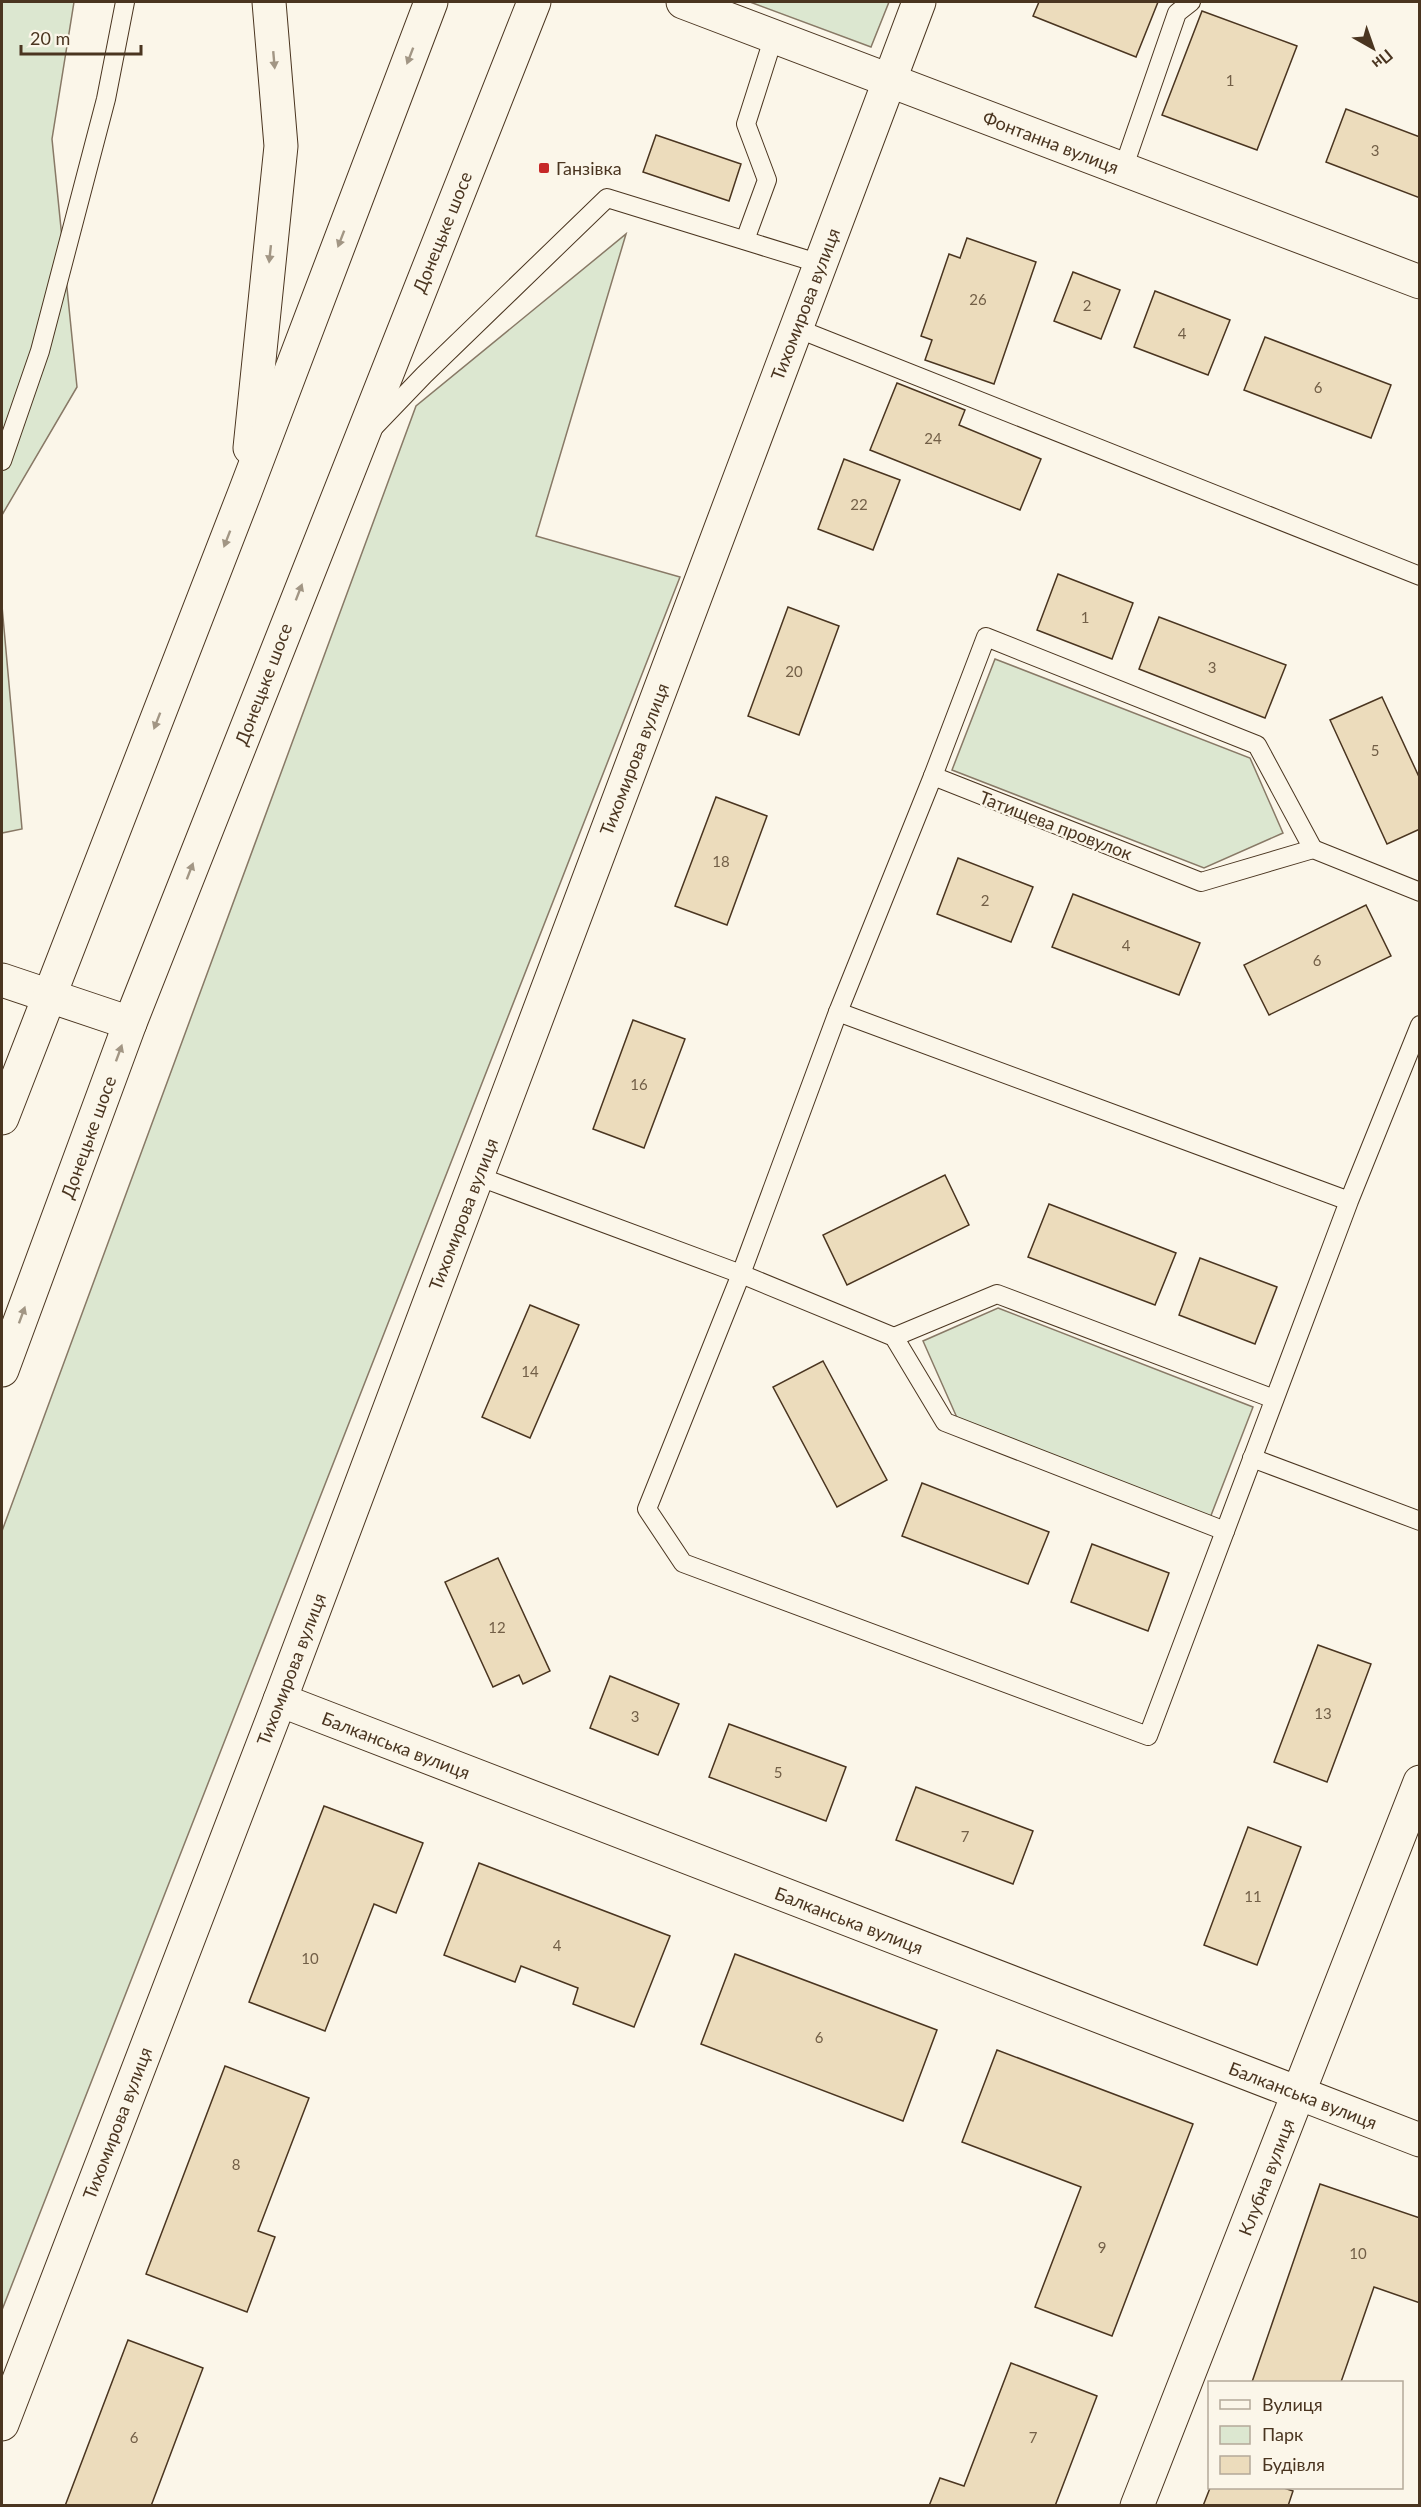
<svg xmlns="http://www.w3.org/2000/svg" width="1421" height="2507" font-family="Lato,sans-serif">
  <rect width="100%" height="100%" fill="#fbf6e9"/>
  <g fill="#dce7d0" stroke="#887966" stroke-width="1.5">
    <path d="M2 2H74L52 139 77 387 2 515Z"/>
    <path d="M750 2H889L871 47Z"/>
    <path d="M626 234 536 536 680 577 2 2310V1531L416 406Z"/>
    <path d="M2 606 22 829 2 833Z"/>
    <path d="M995 659 1250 758 1283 833 1204 868 952 770Z"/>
    <path d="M998 1308 1253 1407 1210 1518 958 1420 923 1341Z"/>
  </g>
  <g fill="#ecdcbc" stroke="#4a3520" stroke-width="1.5">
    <path d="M1039 2H1158L1136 57 1033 16Z"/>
    <path d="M1202 11 1297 46 1257 150 1162 115Z"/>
    <path d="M1346 109 1420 137V198L1326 162Z"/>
    <path d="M656 135 741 164 729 201 643 172Z"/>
    <path d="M967 238 1036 262 994 384 925 360 932 340 921 336 949 254 960 258Z"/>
    <path d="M1073 272 1120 290 1101 339 1054 321Z"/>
    <path d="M1155 291 1230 320 1208 375 1134 347Z"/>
    <path d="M1265 337 1391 385 1371 438 1244 390Z"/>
    <path d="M897 383 965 410 959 425 1041 459 1020 510 870 450Z"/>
    <path d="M844 459 900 480 873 550 818 529Z"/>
    <path d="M1058 574 1133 603 1112 659 1037 630Z"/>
    <path d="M788 607 839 626 799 735 748 716Z"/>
    <path d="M1159 617 1286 665 1265 718 1139 669Z"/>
    <path d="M1382 697 1420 779V829L1387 844 1330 720Z"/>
    <path d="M716 797 767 816 727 925 675 906Z"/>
    <path d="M958 858 1033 887 1011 942 937 914Z"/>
    <path d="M1073 894 1200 943 1179 995 1052 947Z"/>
    <path d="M1366 905 1391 956 1269 1015 1244 965Z"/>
    <path d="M633 1020 685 1039 644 1148 593 1129Z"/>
    <path d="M945 1175 969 1225 847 1285 823 1235Z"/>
    <path d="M1049 1204 1176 1253 1155 1305 1028 1257Z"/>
    <path d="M1200 1258 1277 1287 1255 1344 1179 1315Z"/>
    <path d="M530 1305 579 1325 530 1438 482 1417Z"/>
    <path d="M823 1361 887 1480 837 1507 773 1387Z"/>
    <path d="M922 1483 1049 1532 1028 1584 902 1536Z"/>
    <path d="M1092 1544 1169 1573 1148 1631 1071 1602Z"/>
    <path d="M498 1558 550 1671 523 1684 519 1675 493 1687 445 1582Z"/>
    <path d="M1318 1645 1371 1664 1327 1782 1274 1762Z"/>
    <path d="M610 1676 679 1704 658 1755 590 1728Z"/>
    <path d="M729 1724 846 1767 826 1821 709 1777Z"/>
    <path d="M916 1787 1033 1831 1013 1884 896 1840Z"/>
    <path d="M324 1806 423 1843 396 1913 374 1904 325 2031 249 2002Z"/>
    <path d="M1248 1827 1301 1847 1257 1965 1204 1945Z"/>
    <path d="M479 1863 670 1936 634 2027 573 2004 578 1988 521 1966 515 1982 444 1955Z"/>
    <path d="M735 1954 937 2030 903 2121 701 2044Z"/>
    <path d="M997 2050 1193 2124 1112 2336 1035 2307 1081 2187 962 2142Z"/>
    <path d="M225 2066 309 2098 258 2231 275 2237 247 2312 146 2274Z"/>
    <path d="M1320 2184 1420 2218V2303L1374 2287 1341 2382H1252Z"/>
    <path d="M128 2340 203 2368 151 2506H65Z"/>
    <path d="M1011 2363 1097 2396 1055 2506H929L940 2478 964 2486Z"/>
    <path d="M1210 2488H1284L1293 2491 1288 2506H1203Z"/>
  </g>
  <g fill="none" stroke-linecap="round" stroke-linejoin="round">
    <defs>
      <g id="lane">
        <path d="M1123 169 1177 13 1191 2"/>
        <path d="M745 240 767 180 746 124 774 36"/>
        <path d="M796 328 1420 576"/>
        <path d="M375 426 424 375 607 198 821 264"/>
        <path d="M2 461 40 351 106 99 125 2"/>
        <path d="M933 776 986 637 1257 745 1313 849"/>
        <path d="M838 1012 933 776 1201 882 1313 849 1420 892"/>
        <path d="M477 1176 741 1274 894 1337 945 1422 1225 1531"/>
        <path d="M1349 1201 838 1012 741 1274 647 1509 683 1563 1148 1736 1349 1201 1420 1025"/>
        <path d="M894 1337 997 1294 1274 1399"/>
        <path d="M1252 1458 1420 1521"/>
      </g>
      <g id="street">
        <path d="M683 2 1420 282"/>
        <path d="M2 980 130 1023"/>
        <path d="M280 1700 1420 2140"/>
        <path d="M2 2424 280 1700 919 2"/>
        <path d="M1137 2506 1420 1782"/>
      </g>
      <g id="primary">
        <path d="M250 448 281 146 269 2"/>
        <path d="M2 1118 245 492 431 2"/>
        <path d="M2 1370 130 1023 534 2"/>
      </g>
    </defs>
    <use href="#lane" stroke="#4a3520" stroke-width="20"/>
    <use href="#street" stroke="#4a3520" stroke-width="35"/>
    <use href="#primary" stroke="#4a3520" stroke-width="35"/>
    <use href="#lane" stroke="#fbf6e9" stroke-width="18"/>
    <use href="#street" stroke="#fbf6e9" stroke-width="33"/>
    <use href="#primary" stroke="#fbf6e9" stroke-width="33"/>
  </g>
  <defs><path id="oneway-solid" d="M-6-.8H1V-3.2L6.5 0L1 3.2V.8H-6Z" transform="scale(1.5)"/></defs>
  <g fill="#a29684">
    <use href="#oneway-solid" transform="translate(410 56) rotate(111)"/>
    <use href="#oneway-solid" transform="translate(274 60) rotate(85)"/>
    <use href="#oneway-solid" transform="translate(341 239) rotate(111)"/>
    <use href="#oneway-solid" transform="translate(270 254) rotate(96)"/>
    <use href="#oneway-solid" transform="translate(227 539) rotate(111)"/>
    <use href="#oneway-solid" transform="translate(299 592) rotate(-69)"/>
    <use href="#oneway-solid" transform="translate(157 721) rotate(111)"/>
    <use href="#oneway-solid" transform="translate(190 871) rotate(-69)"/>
    <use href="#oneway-solid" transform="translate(119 1053) rotate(-70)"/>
    <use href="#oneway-solid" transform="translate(22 1315) rotate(-70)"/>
  </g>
  <rect fill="#c62828" stroke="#fbf6e9" stroke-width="2" x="538" y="162" width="12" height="12" rx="3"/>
  <g text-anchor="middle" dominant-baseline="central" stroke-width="4.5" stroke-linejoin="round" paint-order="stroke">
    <g font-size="15" fill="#725f47">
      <text x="1230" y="80">1</text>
      <text x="1375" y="150">3</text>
      <text x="978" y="299">26</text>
      <text x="1087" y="305">2</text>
      <text x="1182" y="333">4</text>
      <text x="1318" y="387">6</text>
      <text x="933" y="438">24</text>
      <text x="859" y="504">22</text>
      <text x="1085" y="617">1</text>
      <text x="1212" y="667">3</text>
      <text x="794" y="671">20</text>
      <text x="1375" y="750">5</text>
      <text x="721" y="861">18</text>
      <text x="985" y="900">2</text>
      <text x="1126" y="945">4</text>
      <text x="1317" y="960">6</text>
      <text x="639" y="1084">16</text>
      <text x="530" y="1371">14</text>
      <text x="497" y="1627">12</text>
      <text x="1323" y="1713">13</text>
      <text x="635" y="1716">3</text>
      <text x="778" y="1772">5</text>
      <text x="965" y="1836">7</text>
      <text x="1253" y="1896">11</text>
      <text x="557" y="1945">4</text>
      <text x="310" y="1958">10</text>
      <text x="819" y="2037">6</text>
      <text x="236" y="2164">8</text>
      <text x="1102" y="2247">9</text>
      <text x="1358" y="2253">10</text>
      <text x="134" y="2437">6</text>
      <text x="1033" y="2437">7</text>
    </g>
    <g font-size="18" fill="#4a3520" stroke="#fbf6e9">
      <text transform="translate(1051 142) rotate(21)">Фонтанна вулиця</text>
      <text transform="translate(442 232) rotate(-68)">Донецьке шосе</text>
      <text transform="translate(805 304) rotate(-69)">Тихомирова вулиця</text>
      <text transform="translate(263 684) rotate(-69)">Донецьке шосе</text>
      <text transform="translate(634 759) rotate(-69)">Тихомирова вулиця</text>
      <text transform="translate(1056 825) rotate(21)">Татищева провулок</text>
      <text transform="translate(88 1137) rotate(-70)">Донецьке шосе</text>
      <text transform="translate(463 1214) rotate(-69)">Тихомирова вулиця</text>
      <text transform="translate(291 1669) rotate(-69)">Тихомирова вулиця</text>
      <text transform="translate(396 1745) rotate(21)">Балканська вулиця</text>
      <text transform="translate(849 1920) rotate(21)">Балканська вулиця</text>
      <text transform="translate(1303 2095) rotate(21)">Балканська вулиця</text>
      <text transform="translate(117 2123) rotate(-69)">Тихомирова вулиця</text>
      <text transform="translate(1266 2177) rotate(-69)">Клубна вулиця</text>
    </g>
    <g font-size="18" fill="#4a3520" stroke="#fbf6e9" text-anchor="start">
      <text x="556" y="168">Ганзівка</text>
    </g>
  </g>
  <rect width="1421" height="2507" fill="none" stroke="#4a3520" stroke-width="6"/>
  <rect x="1208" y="2381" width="195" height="108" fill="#fbf6e9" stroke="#b4a999" stroke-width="1.5"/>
  <rect x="1220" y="2400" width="30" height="9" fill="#fbf6e9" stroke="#b4a999" stroke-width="1.5"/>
  <text x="1262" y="2411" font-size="18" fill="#4a3520">Вулиця</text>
  <rect x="1220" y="2426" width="30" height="18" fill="#dce7d0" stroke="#b4a999" stroke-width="1.5"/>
  <text x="1262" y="2441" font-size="18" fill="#4a3520">Парк</text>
  <rect x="1220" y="2456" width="30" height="18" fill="#ecdcbc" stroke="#b4a999" stroke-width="1.5"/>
  <text x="1262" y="2471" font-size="18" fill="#4a3520">Будівля</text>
  <g transform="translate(1373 48) rotate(140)" stroke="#fbf6e9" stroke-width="4.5" paint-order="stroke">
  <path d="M0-4.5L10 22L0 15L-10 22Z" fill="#4a3520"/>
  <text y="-9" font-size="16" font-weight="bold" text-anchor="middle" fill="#4a3520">Пн</text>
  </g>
  <path d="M21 45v9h120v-9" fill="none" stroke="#4a3520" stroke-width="3"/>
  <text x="30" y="45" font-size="18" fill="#4a3520" stroke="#fbf6e9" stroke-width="4.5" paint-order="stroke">20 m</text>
</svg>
